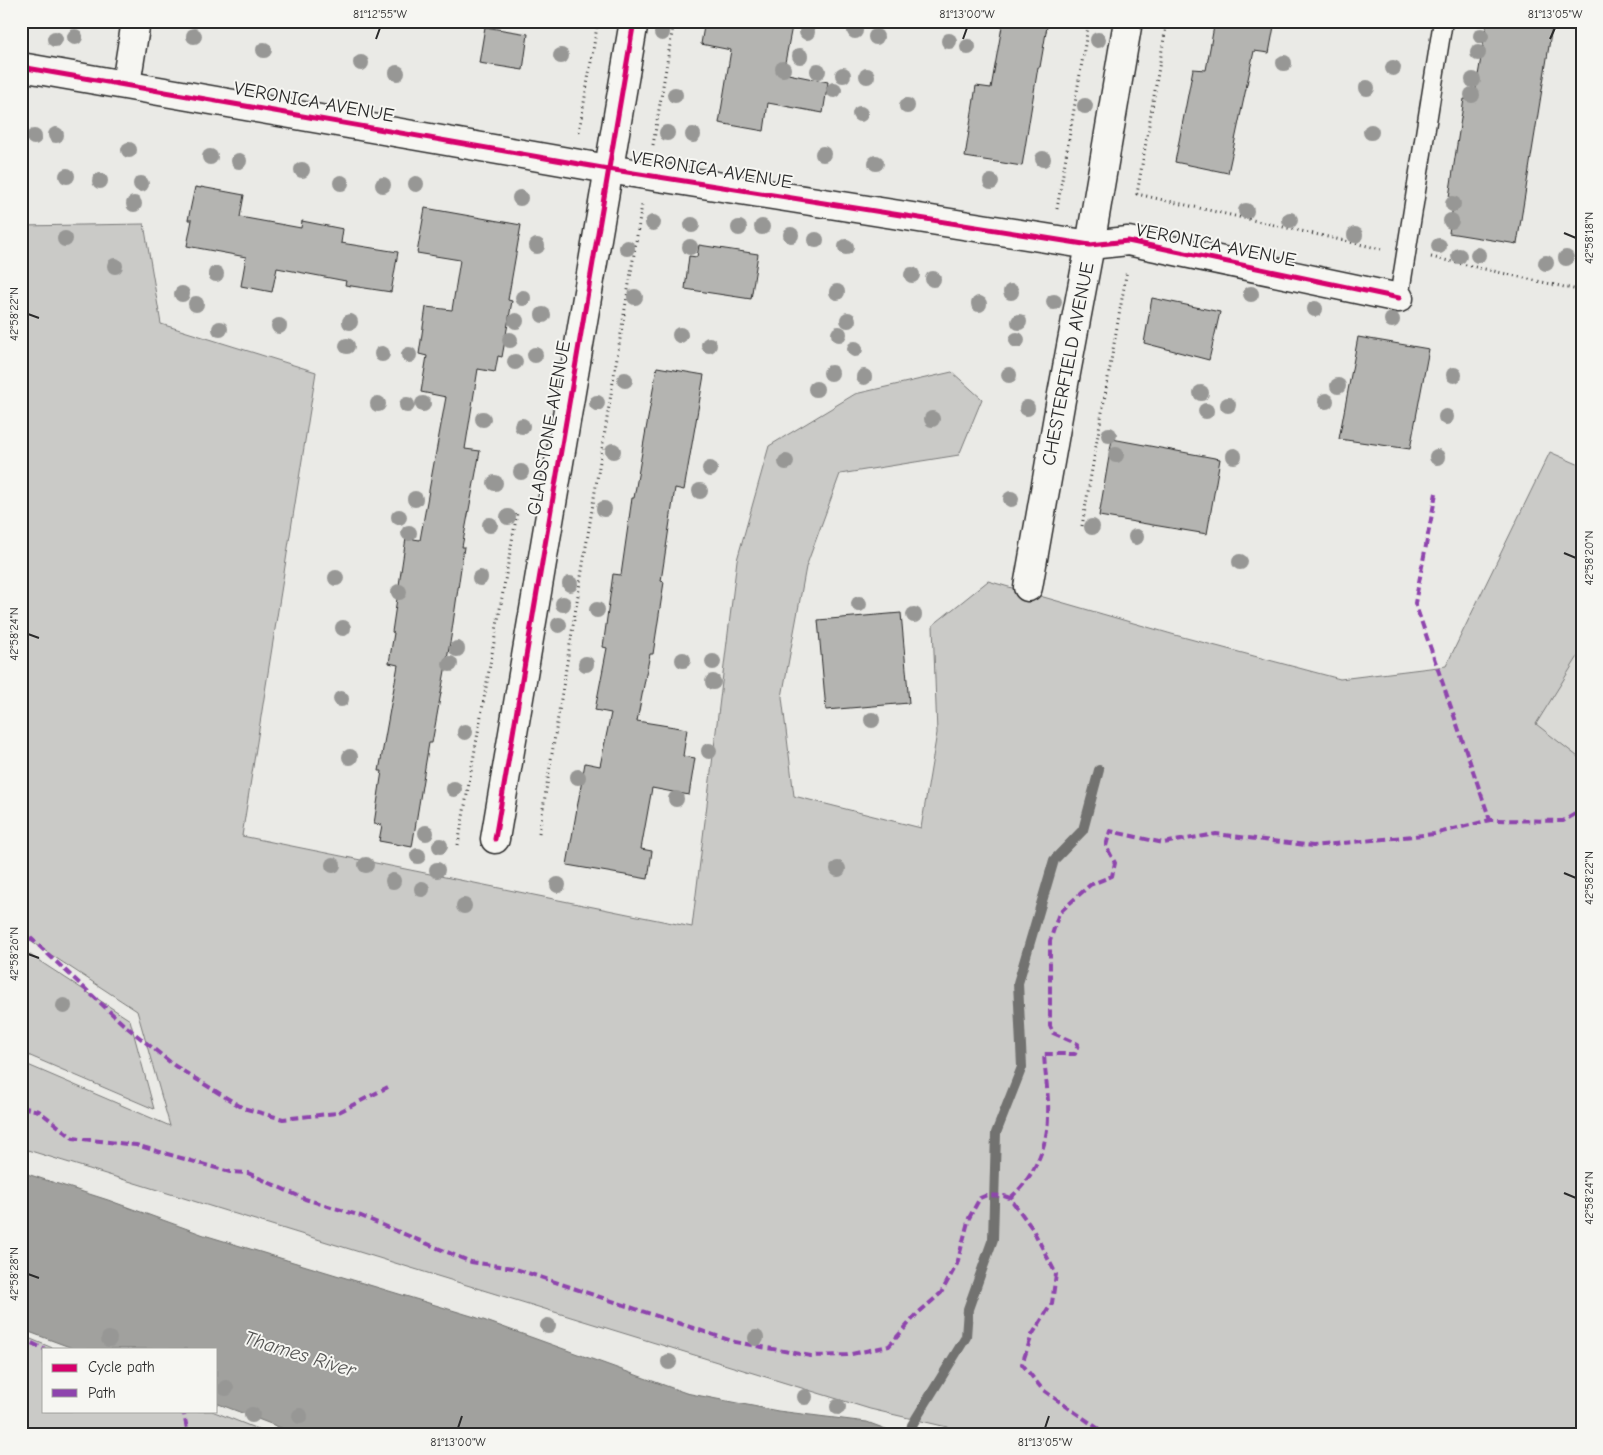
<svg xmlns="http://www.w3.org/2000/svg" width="1603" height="1455" font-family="'Comic Neue',sans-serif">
  <rect width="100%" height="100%" fill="#eaeae6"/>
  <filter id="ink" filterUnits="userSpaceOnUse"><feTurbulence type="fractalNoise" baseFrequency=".02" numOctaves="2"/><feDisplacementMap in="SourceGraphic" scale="10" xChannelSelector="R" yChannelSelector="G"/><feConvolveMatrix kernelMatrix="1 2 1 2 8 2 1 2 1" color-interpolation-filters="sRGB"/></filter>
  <g filter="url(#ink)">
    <path fill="#dadad6" d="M1582 650V760L1535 724Z"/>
    <g fill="#cacac7" stroke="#7a7a79">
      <path d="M144 224 161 324 316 372 242 836 692 927 737 560 769 446 855 394 952 372 982 399 959 455 840 474 806 567 782 697 794 796 921 828 937 733 933 625 988 581 1175 635 1340 679 1446 666 1550 452 1582 466V650L1536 724 1582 760V1434H977L870 1409 21 1148V1062L170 1126 137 1011 21 935V226Z"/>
      <path d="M21 949 130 1020 154 1109 21 1052Z"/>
      <path d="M21 1335 55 1349H44V1411H212L270 1434H41L21 1427Z"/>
    </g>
    <path fill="#a1a19e" stroke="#727270" d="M21 1172 108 1200 204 1235 475 1317 686 1393 778 1411 867 1422 899 1434H297L216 1403V1349H75L21 1329Z"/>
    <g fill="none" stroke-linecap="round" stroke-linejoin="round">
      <path stroke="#727270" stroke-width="10" d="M910 1434 912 1425 966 1337 968 1309 993 1239 996 1133 1022 1067 1018 983 1054 860 1083 830 1099 770"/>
    </g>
    <g fill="#b4b4b1" stroke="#2b2b2b">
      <path d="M705 21H793L783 73 828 82 823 113 768 103 764 131 719 123 731 50 701 44Z"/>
      <path d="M1003 21H1048L1040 67H1038L1022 166 965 157 976 86 991 88Z"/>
      <path d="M1215 21H1275L1269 53 1254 51 1228 173 1175 162 1193 69 1206 70Z"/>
      <path d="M1487 21H1553L1517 244 1449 233 1454 198 1449 197 1464 99 1474 100Z"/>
      <path d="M485 27 528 34 523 70 479 63Z"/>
      <path d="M195 187 201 188V187L244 195 240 217 301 228 302 221 343 229 341 243 398 252 391 292 345 285 346 281 277 268 272 292 241 286 246 257 187 246 192 220H188Z"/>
      <path d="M425 208 521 225 508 300 512 301 502 357 498 356 495 372 478 369 465 449 480 451 462 547H464L451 637 432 743H429L412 847 379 841 382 825 374 824 382 771H379L398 665 389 663 394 633 392 632 406 538 420 540 446 397 421 392 427 356 419 354 426 307 452 310 460 260 417 253Z"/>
      <path d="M699 245 758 254 751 299 685 289 689 256 697 257Z"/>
      <path d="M1152 298 1220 312 1209 360 1144 343Z"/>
      <path d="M1358 337 1429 349 1410 449 1339 439Z"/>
      <path d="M657 367 704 375 684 490 675 488 661 581 664 582 653 654H650L637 721 687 729 683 756 695 758 689 795 652 788 641 849 652 851 648 879 567 865 585 763 600 766 611 713 595 710 607 648 603 647 613 574 621 575 632 498H634Z"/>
      <path d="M1112 439 1220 459 1207 534 1099 516Z"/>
      <path d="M901 613 909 703 826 710 818 620Z"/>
    </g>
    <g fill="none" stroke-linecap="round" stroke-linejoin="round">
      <defs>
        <path id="lane" d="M1399 298 1443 21"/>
        <g id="street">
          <path d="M21 67 608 169 1090 245 1128 241 1399 298"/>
          <path d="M126 84 136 21"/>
          <path d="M1028 587 1060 405 1090 245 1128 21"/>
          <path d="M495 839 634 21"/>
        </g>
      </defs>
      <use href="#lane" stroke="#2b2b2b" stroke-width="21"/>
      <use href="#street" stroke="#2b2b2b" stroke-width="31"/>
      <g stroke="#2b2b2b" stroke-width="3" stroke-dasharray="1 4" stroke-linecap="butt">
        <path d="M1167 21 1137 194 1381 249"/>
        <path d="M579 132 598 21"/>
        <path d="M653 145 674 21"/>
        <path d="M1057 209 1089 21"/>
        <path d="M1431 257 1582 291"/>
        <path d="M1082 526 1127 270"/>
        <path d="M539 833 642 205"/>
        <path d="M458 845 517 513"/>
      </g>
      <use href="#lane" stroke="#f6f6f2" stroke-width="18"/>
      <use href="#street" stroke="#f6f6f2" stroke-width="28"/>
      <g stroke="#8e44ad" stroke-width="4" stroke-dasharray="8 4" stroke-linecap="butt">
        <path d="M1436 493 1415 603 1490 820"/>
        <path d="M21 929 123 1024 175 1066 243 1108 283 1119 337 1113 388 1087"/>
        <path d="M21 1107 39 1111 73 1138 136 1145 230 1172 248 1173 305 1199 361 1216 471 1262 513 1268 735 1342 811 1356 847 1355 889 1346 917 1314 941 1293 957 1264 969 1218 980 1198 987 1195 1004 1196 1010 1198 1032 1228 1056 1274 1052 1303 1032 1335 1022 1364 1043 1390 1106 1434"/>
        <path d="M1010 1198C1033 1179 1048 1146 1048 1116 1049 1096 1045 1074 1044 1054H1075L1078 1044 1053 1033 1050 1026V941L1059 913 1090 885 1112 876 1115 863 1106 846 1110 831 1163 843 1216 834 1313 846 1434 834 1490 820 1563 821 1582 810"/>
        <path d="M21 1338 44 1349"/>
        <path d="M179 1411 184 1414 188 1434"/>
      </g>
      <defs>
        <g id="cycleway">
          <path d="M21 67 608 169 1090 245 1128 241 1399 298"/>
          <path d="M495 839 634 21"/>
        </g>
      </defs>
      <use href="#cycleway" stroke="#f6f6f2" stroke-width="8"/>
      <use href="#cycleway" stroke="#d6006c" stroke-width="5"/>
    </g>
    <g fill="#979795">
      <circle cx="855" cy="31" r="8"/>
      <circle cx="807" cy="32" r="8"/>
      <circle cx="662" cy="33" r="8"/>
      <circle cx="194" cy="36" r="8"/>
      <circle cx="1481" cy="36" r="8"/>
      <circle cx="75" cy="37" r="8"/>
      <circle cx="876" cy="37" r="8"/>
      <circle cx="55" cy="39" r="8"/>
      <circle cx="1098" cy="40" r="8"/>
      <circle cx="949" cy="41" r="8"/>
      <circle cx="968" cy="47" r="8"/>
      <circle cx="264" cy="50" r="8"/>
      <circle cx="1478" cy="53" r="8"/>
      <circle cx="561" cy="56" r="8"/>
      <circle cx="800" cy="56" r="8"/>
      <circle cx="361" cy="63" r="8"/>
      <circle cx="1284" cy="63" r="8"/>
      <circle cx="1393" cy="68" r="8"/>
      <circle cx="783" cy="69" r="8"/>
      <circle cx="818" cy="71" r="8"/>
      <circle cx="397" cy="73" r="8"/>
      <circle cx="843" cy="75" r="8"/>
      <circle cx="867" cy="76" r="8"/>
      <circle cx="1473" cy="80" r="8"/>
      <circle cx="1367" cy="88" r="8"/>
      <circle cx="834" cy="90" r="8"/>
      <circle cx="675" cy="95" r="8"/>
      <circle cx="1472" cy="95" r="8"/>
      <circle cx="907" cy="106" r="8"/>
      <circle cx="1085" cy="106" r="8"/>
      <circle cx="860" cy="114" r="8"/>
      <circle cx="1371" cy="132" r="8"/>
      <circle cx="667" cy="133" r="8"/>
      <circle cx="56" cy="135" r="8"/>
      <circle cx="693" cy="135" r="8"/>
      <circle cx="34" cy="137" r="8"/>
      <circle cx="129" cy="150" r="8"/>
      <circle cx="823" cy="154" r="8"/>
      <circle cx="210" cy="157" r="8"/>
      <circle cx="1043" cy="159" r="8"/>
      <circle cx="239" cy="161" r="8"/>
      <circle cx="876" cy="163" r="8"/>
      <circle cx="302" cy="170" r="8"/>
      <circle cx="67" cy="176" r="8"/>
      <circle cx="100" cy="181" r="8"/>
      <circle cx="991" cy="182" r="8"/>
      <circle cx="341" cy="183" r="8"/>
      <circle cx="141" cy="184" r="8"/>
      <circle cx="416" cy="184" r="8"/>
      <circle cx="383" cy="185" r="8"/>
      <circle cx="520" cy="198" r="8"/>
      <circle cx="134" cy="204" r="8"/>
      <circle cx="1453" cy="204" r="8"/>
      <circle cx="1246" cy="211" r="8"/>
      <circle cx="1290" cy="220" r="8"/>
      <circle cx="1451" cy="221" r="8"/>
      <circle cx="653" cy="223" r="8"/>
      <circle cx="692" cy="225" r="8"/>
      <circle cx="762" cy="227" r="8"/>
      <circle cx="739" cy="228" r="8"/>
      <circle cx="791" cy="235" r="8"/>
      <circle cx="1355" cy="235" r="8"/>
      <circle cx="65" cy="239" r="8"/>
      <circle cx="816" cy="240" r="8"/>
      <circle cx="537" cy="246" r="8"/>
      <circle cx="1439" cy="246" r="8"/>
      <circle cx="690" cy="247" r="8"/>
      <circle cx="846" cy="247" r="8"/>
      <circle cx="627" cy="248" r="8"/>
      <circle cx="1478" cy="255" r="8"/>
      <circle cx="1459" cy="256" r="8"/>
      <circle cx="1566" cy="258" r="8"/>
      <circle cx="1546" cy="263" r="8"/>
      <circle cx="115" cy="266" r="8"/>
      <circle cx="216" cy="274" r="8"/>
      <circle cx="912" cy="275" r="8"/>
      <circle cx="933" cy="279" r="8"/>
      <circle cx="837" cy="292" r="8"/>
      <circle cx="1011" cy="292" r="8"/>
      <circle cx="182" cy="294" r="8"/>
      <circle cx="1251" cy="294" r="8"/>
      <circle cx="635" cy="297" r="8"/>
      <circle cx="523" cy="298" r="8"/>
      <circle cx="1054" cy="302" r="8"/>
      <circle cx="196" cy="304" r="8"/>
      <circle cx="979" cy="304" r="8"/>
      <circle cx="1315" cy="309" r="8"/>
      <circle cx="543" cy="315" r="8"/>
      <circle cx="848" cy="320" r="8"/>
      <circle cx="1392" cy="320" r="8"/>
      <circle cx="516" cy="321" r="8"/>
      <circle cx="350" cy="322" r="8"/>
      <circle cx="1019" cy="322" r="8"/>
      <circle cx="279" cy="326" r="8"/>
      <circle cx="220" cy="329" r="8"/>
      <circle cx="839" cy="334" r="8"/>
      <circle cx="680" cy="335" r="8"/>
      <circle cx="510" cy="340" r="8"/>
      <circle cx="1017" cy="340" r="8"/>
      <circle cx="709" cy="345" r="8"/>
      <circle cx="347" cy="346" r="8"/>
      <circle cx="855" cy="349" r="8"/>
      <circle cx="382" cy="354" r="8"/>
      <circle cx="409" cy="355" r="8"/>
      <circle cx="535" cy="355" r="8"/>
      <circle cx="515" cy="362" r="8"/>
      <circle cx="831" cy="373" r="8"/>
      <circle cx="1009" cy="375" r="8"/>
      <circle cx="1454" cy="375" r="8"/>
      <circle cx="864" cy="377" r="8"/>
      <circle cx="625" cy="380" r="8"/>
      <circle cx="1338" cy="386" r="8"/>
      <circle cx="816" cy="389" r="8"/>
      <circle cx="1201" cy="393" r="8"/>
      <circle cx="1326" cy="401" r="8"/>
      <circle cx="597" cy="403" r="8"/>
      <circle cx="378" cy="404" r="8"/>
      <circle cx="423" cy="404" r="8"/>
      <circle cx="407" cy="405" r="8"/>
      <circle cx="1228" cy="405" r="8"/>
      <circle cx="1027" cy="408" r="8"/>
      <circle cx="1206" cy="411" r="8"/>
      <circle cx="1446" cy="417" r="8"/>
      <circle cx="483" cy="419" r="8"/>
      <circle cx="932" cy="419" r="8"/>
      <circle cx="522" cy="426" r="8"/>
      <circle cx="1109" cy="435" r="8"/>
      <circle cx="613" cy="451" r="8"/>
      <circle cx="1116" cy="455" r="8"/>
      <circle cx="1234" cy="456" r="8"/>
      <circle cx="1437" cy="457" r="8"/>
      <circle cx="786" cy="462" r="8"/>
      <circle cx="710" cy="469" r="8"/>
      <circle cx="521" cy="472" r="8"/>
      <circle cx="495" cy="483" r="8"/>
      <circle cx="700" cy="491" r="8"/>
      <circle cx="415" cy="499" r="8"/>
      <circle cx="1011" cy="499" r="8"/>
      <circle cx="604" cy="509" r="8"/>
      <circle cx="399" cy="517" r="8"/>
      <circle cx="508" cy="517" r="8"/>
      <circle cx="490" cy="525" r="8"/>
      <circle cx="1092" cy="527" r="8"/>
      <circle cx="409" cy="533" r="8"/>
      <circle cx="1136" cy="537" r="8"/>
      <circle cx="1240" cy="562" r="8"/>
      <circle cx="336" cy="578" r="8"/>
      <circle cx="480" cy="578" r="8"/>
      <circle cx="570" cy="584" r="8"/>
      <circle cx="399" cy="592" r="8"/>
      <circle cx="563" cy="604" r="8"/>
      <circle cx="859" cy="604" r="8"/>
      <circle cx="597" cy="610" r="8"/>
      <circle cx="914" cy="615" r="8"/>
      <circle cx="559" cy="625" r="8"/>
      <circle cx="343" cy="628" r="8"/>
      <circle cx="457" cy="649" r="8"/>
      <circle cx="683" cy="660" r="8"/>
      <circle cx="713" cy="662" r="8"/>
      <circle cx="450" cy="664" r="8"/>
      <circle cx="586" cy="664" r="8"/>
      <circle cx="713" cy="682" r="8"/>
      <circle cx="341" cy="699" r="8"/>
      <circle cx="872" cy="720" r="8"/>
      <circle cx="465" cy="732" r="8"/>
      <circle cx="709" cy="751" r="8"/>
      <circle cx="350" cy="757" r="8"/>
      <circle cx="578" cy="777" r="8"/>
      <circle cx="454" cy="789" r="8"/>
      <circle cx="676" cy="799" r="8"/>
      <circle cx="426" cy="833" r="8"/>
      <circle cx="440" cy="846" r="8"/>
      <circle cx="418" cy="856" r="8"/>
      <circle cx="333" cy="865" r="8"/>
      <circle cx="366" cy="865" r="8"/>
      <circle cx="838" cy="869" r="8"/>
      <circle cx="437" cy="870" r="8"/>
      <circle cx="393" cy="881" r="8"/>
      <circle cx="558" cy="885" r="8"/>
      <circle cx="422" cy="889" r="8"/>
      <circle cx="464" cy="906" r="8"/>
      <circle cx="64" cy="1006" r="8"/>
      <circle cx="548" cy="1326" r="8"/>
      <circle cx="756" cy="1338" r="8"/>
      <circle cx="109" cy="1339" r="8"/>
      <circle cx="669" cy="1362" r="8"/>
      <circle cx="226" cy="1388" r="8"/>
      <circle cx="805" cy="1397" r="8"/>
      <circle cx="838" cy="1407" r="8"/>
      <circle cx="252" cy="1415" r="8"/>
      <circle cx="300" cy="1416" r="8"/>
    </g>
  </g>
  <path fill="none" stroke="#2b2b2b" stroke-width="2" d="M376 39 380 28M963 39 967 28M1550 39 1555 28M1564 233 1576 238M28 314 39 318M1564 553 1576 558M28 634 39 638M1564 873 1576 878M28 954 39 958M1564 1193 1576 1198M28 1274 39 1278M458 1428 462 1416M1045 1428 1049 1416"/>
  <g text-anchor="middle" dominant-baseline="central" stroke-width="4" stroke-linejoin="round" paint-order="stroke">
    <g font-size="19" fill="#2b2b2b" stroke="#f6f6f2">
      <text transform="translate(314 102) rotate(10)">VERONICA AVENUE</text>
      <text transform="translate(712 170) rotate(9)">VERONICA AVENUE</text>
      <text transform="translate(1216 245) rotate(11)">VERONICA AVENUE</text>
      <text transform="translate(1068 364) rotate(-79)">CHESTERFIELD AVENUE</text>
      <text transform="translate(549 428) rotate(-80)">GLADSTONE AVENUE</text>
    </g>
    <g font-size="20" font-style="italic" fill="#545453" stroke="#f6f6f2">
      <text transform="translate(300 1354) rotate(17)">Thames River</text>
    </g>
  </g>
  <rect width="1603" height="1455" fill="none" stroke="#f6f6f2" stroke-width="55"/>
  <rect x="42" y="1348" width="175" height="65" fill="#f6f6f2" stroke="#a5a5a2"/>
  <rect x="52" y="1364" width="25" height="8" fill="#d6006c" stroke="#a5a5a2"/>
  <text x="88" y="1372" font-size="15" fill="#2b2b2b">Cycle path</text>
  <rect x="52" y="1389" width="25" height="8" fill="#8e44ad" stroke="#a5a5a2"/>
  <text x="88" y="1398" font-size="15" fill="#2b2b2b">Path</text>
  <rect x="28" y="28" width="1548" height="1400" fill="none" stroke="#2b2b2b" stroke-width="2"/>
  <g font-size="12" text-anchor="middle" fill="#2b2b2b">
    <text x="380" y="18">81°12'55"W</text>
    <text x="967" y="18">81°13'00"W</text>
    <text x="1555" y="18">81°13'05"W</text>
    <text transform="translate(1589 238) rotate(-90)" y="4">42°58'18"N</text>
    <text transform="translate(14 314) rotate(-90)" y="4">42°58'22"N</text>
    <text transform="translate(1589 558) rotate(-90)" y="4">42°58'20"N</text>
    <text transform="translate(14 634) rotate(-90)" y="4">42°58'24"N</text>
    <text transform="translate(1589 878) rotate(-90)" y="4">42°58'22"N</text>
    <text transform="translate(14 954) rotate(-90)" y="4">42°58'26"N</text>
    <text transform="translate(1589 1198) rotate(-90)" y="4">42°58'24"N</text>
    <text transform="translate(14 1274) rotate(-90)" y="4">42°58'28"N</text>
    <text x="458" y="1446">81°13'00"W</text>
    <text x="1045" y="1446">81°13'05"W</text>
  </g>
</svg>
